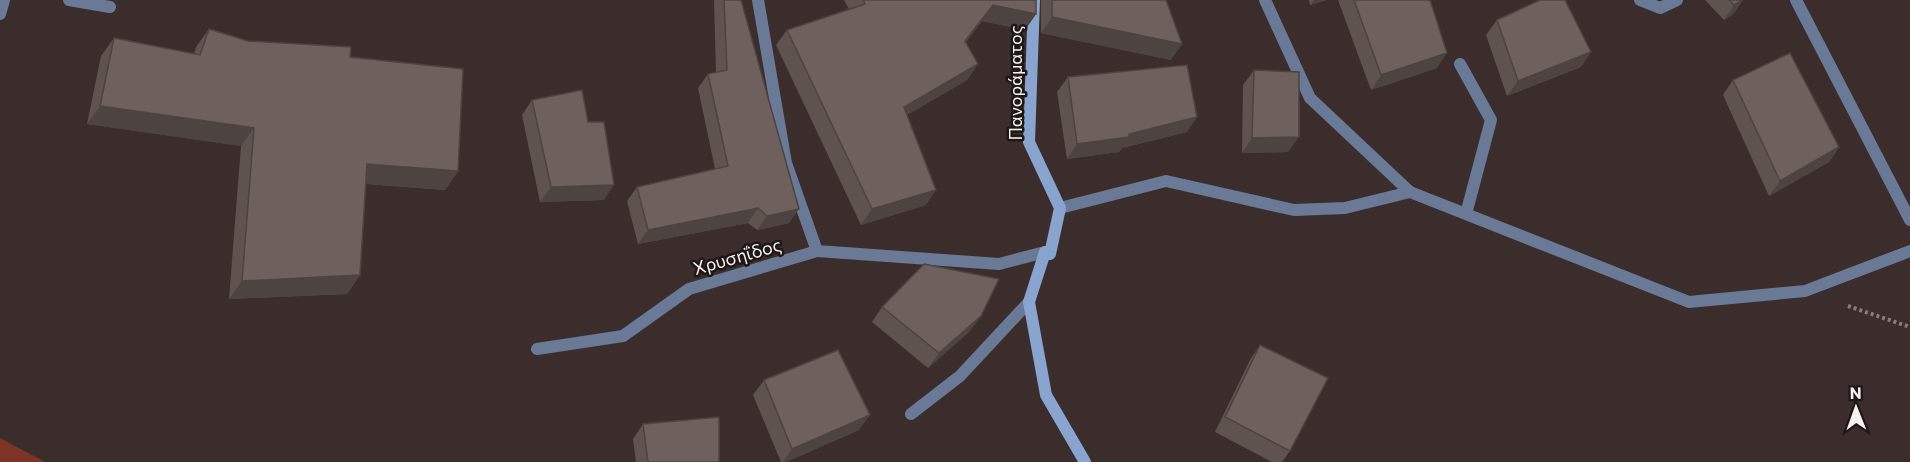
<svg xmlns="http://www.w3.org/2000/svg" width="1910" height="462" font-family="Commissioner,sans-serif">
  <rect width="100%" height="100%" fill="#3a2d2b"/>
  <path fill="#7d3426" d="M0 438 45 462H0Z"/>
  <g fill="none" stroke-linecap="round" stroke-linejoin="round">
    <path stroke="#887d7b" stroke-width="4" stroke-dasharray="3 3" stroke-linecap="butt" d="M1848 306 1910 327"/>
    <g stroke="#6a7a96" stroke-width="12">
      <path d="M69 0 110 7"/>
      <path d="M758 0 786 163 817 251 999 264 1045 252"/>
      <path d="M1265 0 1310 98 1410 192 1689 302 1805 291 1910 251"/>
      <path d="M1640 0 1660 8 1677 0"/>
      <path d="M1796 0 1910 220"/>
      <path d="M0 14 4 0"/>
      <path d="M1460 64 1491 120 1466 214"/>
      <path d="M1060 208 1166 181 1294 210 1345 208 1410 192"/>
      <path d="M537 349 623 336 689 289 817 251"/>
      <path d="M911 414 960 376 1029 302"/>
    </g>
    <path stroke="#8aa4d0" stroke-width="12" d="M1034 0 1029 142 1060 208 1050 254 1045 252 1029 302 1046 395 1085 462"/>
  </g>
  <g fill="#5f5350">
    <path d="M714 0H741L789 223 757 230 748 223 638 244 627 201 637 187 715 169 698 88 708 74 716 73Z"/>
    <path d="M844 0H1036V14L1025 30 982 21 966 42 978 64 967 80 907 115 926 205 861 225 776 45 787 30 849 9Z"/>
    <path d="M1041 0H1166L1171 60 1041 33Z"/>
    <path d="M1309 0H1327L1310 5Z"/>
    <path d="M1338 0H1430L1437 68 1371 90Z"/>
    <path d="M1705 0H1743L1733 14 1724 20Z"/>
    <path d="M1497 20 1581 67 1507 96 1486 35Z"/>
    <path d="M209 29 248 41 350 57 458 171 445 190 366 184 360 275 347 294 229 299 241 146 87 124 101 56 114 38 194 54 196 47Z"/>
    <path d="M1254 70 1288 152 1242 153 1243 85Z"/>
    <path d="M1068 77 1187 132 1122 148 1119 152 1067 159 1057 92Z"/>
    <path d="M1733 80 1839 147 1829 162 1769 196 1723 95Z"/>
    <path d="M532 100 588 122 604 200 540 202 522 115Z"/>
    <path d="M882 307 981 316 970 331 928 368 872 322Z"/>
    <path d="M1260 345 1290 451 1282 462H1272L1215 432 1250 360Z"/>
    <path d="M764 380 859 430 786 462H781L753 395Z"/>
    <path d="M643 424 719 462H636L633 439Z"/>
  </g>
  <g fill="#4d4341">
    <path d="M1314 0H1327L1310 5Z"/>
    <path d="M1742 0H1743L1733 14 1724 20 1734 5Z"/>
    <path d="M993 5 1036 14 1025 30 982 21 954 57Z"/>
    <path d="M1052 17 1182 44 1171 60 1041 33Z"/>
    <path d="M1591 52 1581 67 1507 96 1518 81Z"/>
    <path d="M1447 53 1437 68 1371 90 1381 75Z"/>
    <path d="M978 64 967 80 893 123 904 107Z"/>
    <path d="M100 106 254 128 241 146 87 124Z"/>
    <path d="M1197 117 1187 132 1122 148 1119 152 1067 159 1077 144 1129 134Z"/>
    <path d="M1299 137 1288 152 1242 153 1252 138Z"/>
    <path d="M1839 147 1829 162 1769 196 1780 181Z"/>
    <path d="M367 164 458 171 445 190 354 183Z"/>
    <path d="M614 185 604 200 540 202 551 187Z"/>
    <path d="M936 190 926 205 861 225 872 209Z"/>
    <path d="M758 208 748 223 638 244 648 230Z"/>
    <path d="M799 209 789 223 757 230 767 216Z"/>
    <path d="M360 275 347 294 229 299 242 281Z"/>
    <path d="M981 316 970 331 928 368 939 353Z"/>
    <path d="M870 415 859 430 786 462H783L792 449Z"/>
  </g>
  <g fill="#6e605d" stroke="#4d4341" stroke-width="1.5">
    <path d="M724 0H741L799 209 767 216 758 208 648 230 637 187 728 166 708 74 727 70Z"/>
    <path d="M863 0H1036V14L993 5 965 41 978 64 904 107 936 190 872 209 787 30 865 4Z"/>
    <path d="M1052 0H1166L1182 44 1052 17Z"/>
    <path d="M1354 0H1430L1447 53 1381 75Z"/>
    <path d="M1540 0H1565L1591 52 1518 81 1497 20Z"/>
    <path d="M1729 0H1742L1734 5Z"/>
    <path d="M209 29 248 41 351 47 350 57 463 69 458 171 367 164 360 275 242 281 254 128 100 106 114 38 200 55Z"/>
    <path d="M1790 53 1839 147 1780 181 1733 80Z"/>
    <path d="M1187 65 1197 117 1129 134V137L1077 144 1068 77Z"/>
    <path d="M1254 70 1299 72V137L1252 138Z"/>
    <path d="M582 90 588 122H604L614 185 551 187 532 100Z"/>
    <path d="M924 264 999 279 981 316 939 353 882 307Z"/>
    <path d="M1260 345 1328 378 1290 451 1225 417Z"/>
    <path d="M838 350 870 415 792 449 764 380Z"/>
    <path d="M719 417V462H648L643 424Z"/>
  </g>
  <g text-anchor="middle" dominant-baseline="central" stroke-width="5" stroke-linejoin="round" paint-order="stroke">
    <g font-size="18" fill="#f9f1ef" stroke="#1d1716">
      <text transform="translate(1015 83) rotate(-90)">Πανοράματος</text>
      <text transform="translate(737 256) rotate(-16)">Χρυσηΐδος</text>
    </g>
  </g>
  <g transform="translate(1856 408) rotate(359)" stroke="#1d1716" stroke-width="4.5" paint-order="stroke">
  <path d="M0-4.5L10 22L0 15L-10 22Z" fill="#f9f1ef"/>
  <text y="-9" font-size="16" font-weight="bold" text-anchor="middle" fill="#f9f1ef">N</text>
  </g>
</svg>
